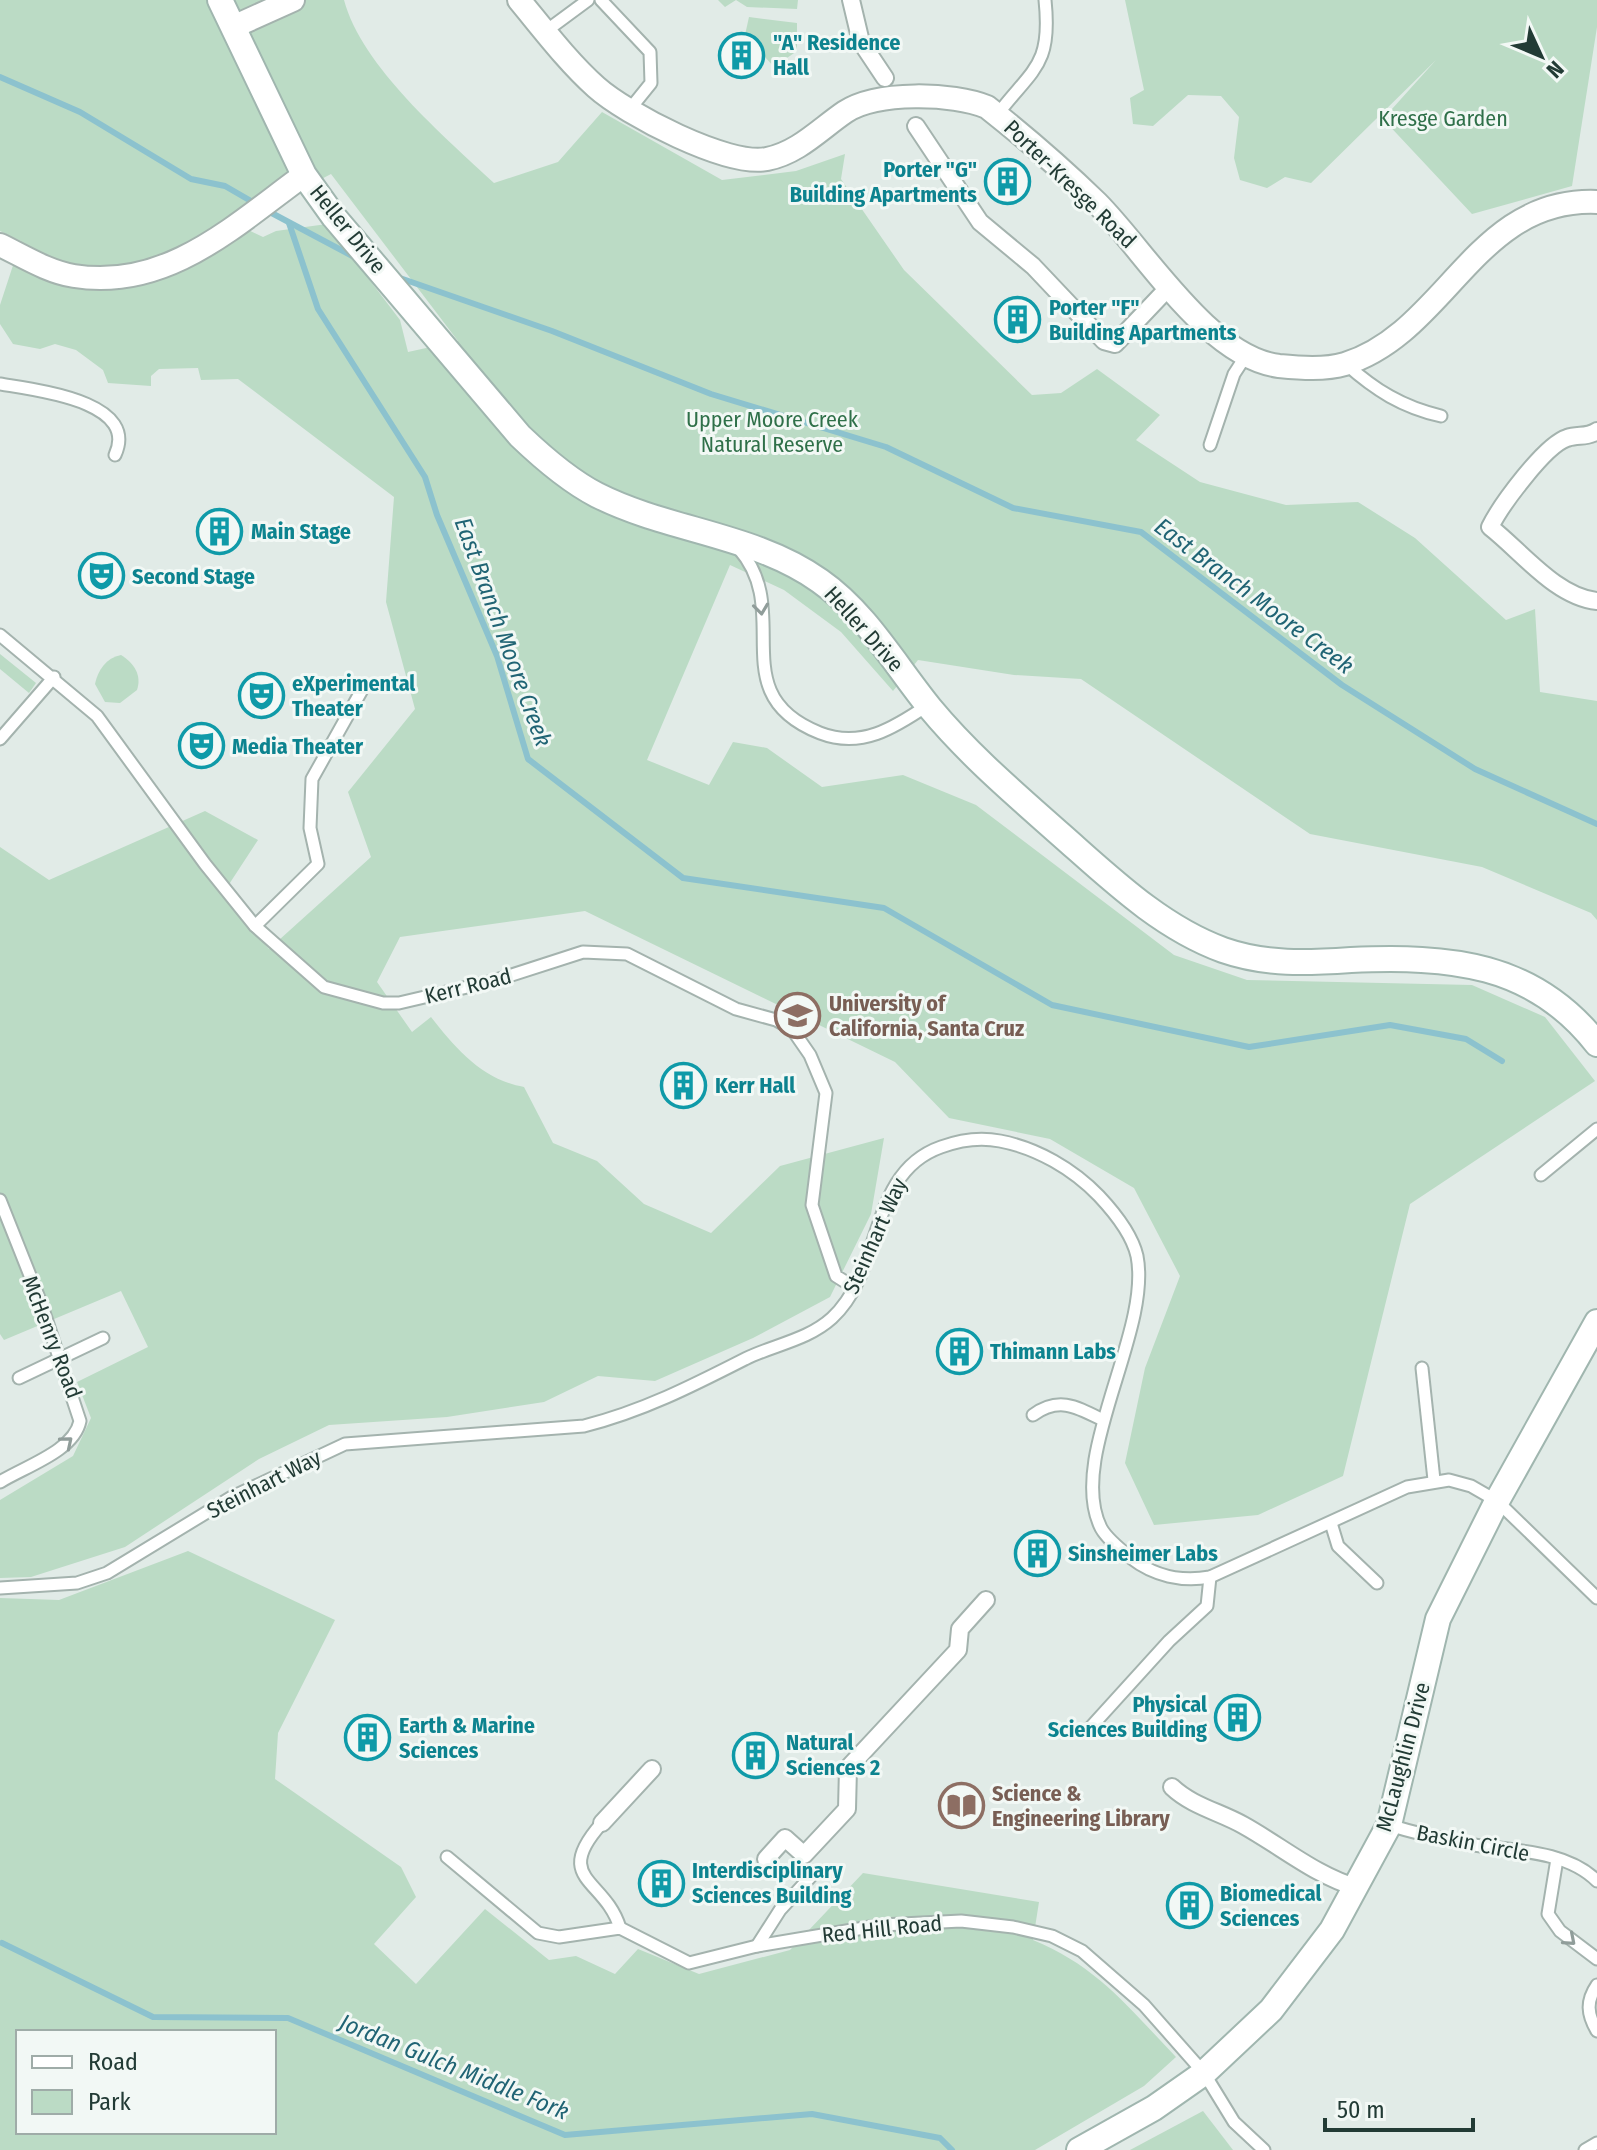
<svg xmlns="http://www.w3.org/2000/svg" width="1597" height="2150" font-family="'Fira Sans Condensed',sans-serif">
  <rect width="100%" height="100%" fill="#e1ebe7"/>
  <g fill="#bbdbc5" fill-rule="evenodd">
    <path d="M0 0H344C362 67 444 136 494 183L558 162 602 112 722 180 796 171 845 154 841 179 904 270 1032 395 1061 393 1097 369 1160 415 1136 440 1200 482 1286 505 1358 502 1415 538 1506 620 1535 609 1540 692 1597 701V920L1591 913 1482 867 1310 834 1081 679 1014 675 918 660 893 691 841 632 784 590 730 565 647 760 709 785 733 742 767 748 822 787 903 775 976 805 1174 955 1247 980 1472 985 1545 1017 1595 1081 1410 1204 1343 1476 1258 1515 1154 1525 1125 1463 1145 1368 1180 1276 1134 1188 1050 1139 949 1118 895 1062 585 911 400 937 377 982 412 1032 431 1017C456 1049 483 1080 524 1087L553 1143 597 1161 644 1204 711 1233 780 1166 884 1138 871 1214 830 1297 753 1338 655 1381 598 1376 544 1402 447 1417 329 1425 259 1459 125 1547 31 1577 0 1578V1500L73 1456 91 1418 77 1382 148 1347 121 1291 4 1340 0 1334V847L49 880 205 811 258 840 222 895 269 949 371 857 348 792 415 709 386 602 394 497 238 379 201 380 198 368 159 369 151 376V386L108 383 103 370 76 350 55 344 40 349 13 344 0 324V305L21 241 0 231ZM331 174 458 341 408 352 400 320 327 224 276 231 263 237 236 224Z"/>
    <path d="M718 0H798L797 9 747 7 736 0 725 7Z"/>
    <path d="M1125 0H1597V27L1572 186 1472 214 1383 119 1436 60 1311 183 1285 177 1267 188 1240 180 1234 158 1239 117 1221 96 1188 95 1153 126 1133 124 1130 98 1144 90Z"/>
    <path d="M749 17 797 23V51L774 67 745 35Z"/>
    <path d="M0 654 36 683 29 693 0 669Z"/>
    <path d="M121 655C134 663 142 675 137 690L120 703 105 702 95 684C98 670 106 658 121 655Z"/>
    <path d="M188 1551 335 1620 278 1733 275 1779 401 1867 416 1897 374 1944 416 1984 485 1909 549 1960 576 1956 615 1974 638 1949 699 1974 790 1950 863 1873 1039 1902 1033 1940C1097 1966 1129 2008 1176 2057L1144 2086 1035 2150H0V1598L59 1600ZM18 2032H274V2132H18Z"/>
    <path d="M1203 2111 1233 2150H1130Z"/>
  </g>
  <g fill="none" stroke-linecap="round" stroke-linejoin="round">
    <g stroke="#8cc2ce" stroke-width="6">
      <path d="M0 77 80 112 191 179 225 186 256 204"/>
      <path d="M266 210 358 259"/>
      <path d="M289 223 318 309 425 477 437 515 497 656 528 759 683 878 884 908 1052 1005 1249 1047 1390 1025 1466 1039 1502 1061"/>
      <path d="M397 277 552 331 711 394 886 447 1013 508 1141 532 1342 685 1475 769 1597 824"/>
      <path d="M2 1943 153 2017 288 2018 565 2135 812 2114 940 2138 952 2150"/>
    </g>
    <defs>
      <g id="service">
        <path d="M601 0 650 52 651 83 630 109"/>
        <path d="M546 31 588 0"/>
        <path d="M997 115C1033 68 1052 66 1045 0"/>
        <path d="M1346 364C1375 390 1402 407 1441 416"/>
        <path d="M0 384C35 390 140 401 115 455"/>
        <path d="M1210 445 1234 374 1247 354"/>
        <path d="M739 549C795 613 721 694 820 733 861 749 894 728 928 705"/>
        <path d="M0 635 97 716 205 864 255 926 324 987 383 1003H399L493 981 583 952 627 954 736 1009 776 1020 792 1029 810 1055 826 1093 812 1205 836 1276 855 1288"/>
        <path d="M0 739 54 677"/>
        <path d="M255 926 318 864 310 828 312 779 363 688"/>
        <path d="M1541 1175 1597 1129"/>
        <path d="M0 1200 41 1303 80 1421C74 1451 26 1466 0 1482"/>
        <path d="M1422 1368 1434 1480"/>
        <path d="M19 1378 103 1338"/>
        <path d="M1033 1415C1059 1396 1077 1407 1103 1420"/>
        <path d="M1331 1523 1338 1546 1377 1583"/>
        <path d="M0 1588 77 1583 107 1573 232 1497 345 1444 584 1426C643 1411 692 1386 745 1359 773 1345 808 1340 832 1318 885 1269 867 1173 941 1147 960 1140 980 1137 1000 1141 1037 1148 1073 1169 1099 1196 1114 1212 1132 1234 1137 1256 1152 1332 1066 1458 1101 1528 1107 1539 1121 1550 1131 1558 1154 1576 1182 1582 1210 1577L1407 1487 1449 1480 1471 1486 1497 1501 1597 1598"/>
        <path d="M1090 1728 1169 1641 1207 1606 1210 1577"/>
        <path d="M602 1823C551 1880 605 1878 620 1928"/>
        <path d="M1389 1825C1415 1833 1441 1839 1467 1844 1509 1851 1565 1849 1597 1881"/>
        <path d="M447 1857 538 1933 559 1937 620 1928 689 1963 757 1946 882 1925 961 1921 1013 1927 1052 1936 1082 1951 1144 2005 1204 2073 1234 2122 1264 2150"/>
        <path d="M1557 1859 1548 1914 1560 1931 1597 1959"/>
        <path d="M757 1946 780 1910 815 1872"/>
        <path d="M1597 1985C1586 2001 1587 2014 1597 2031"/>
        <path d="M1585 2150 1597 2143"/>
      </g>
      <g id="pedestrian">
        <path d="M851 0 861 42 885 78"/>
        <path d="M916 126 980 222 1033 266 1104 341 1115 344 1169 287"/>
        <path d="M1597 431C1587 438 1578 434 1567 438 1545 445 1501 505 1490 527 1521 551 1556 597 1597 601"/>
        <path d="M1172 1787C1192 1806 1220 1812 1243 1825 1281 1846 1316 1876 1358 1888"/>
        <path d="M602 1823 652 1769"/>
        <path d="M766 1859 785 1838 804 1855 847 1809 848 1768 958 1650 960 1629 986 1600"/>
      </g>
      <g id="minor">
        <path d="M519 0C543 29 568 62 596 87 626 114 728 167 767 159 798 153 820 129 845 112 877 91 953 93 987 107 1025 137 1062 169 1097 203 1145 251 1208 357 1279 366 1300 368 1325 370 1345 364 1447 332 1475 197 1597 202"/>
        <path d="M233 27 293 0"/>
        <path d="M0 245C23 256 48 272 74 276 167 291 235 225 304 175"/>
      </g>
      <g id="secondary">
        <path d="M220 0 304 175 334 217 520 436C543 458 568 480 597 495 668 531 754 534 820 581 866 613 895 665 930 708 969 755 1015 794 1060 834 1110 878 1160 927 1223 950 1266 965 1307 963 1351 960 1449 956 1533 962 1597 1044"/>
        <path d="M1079 2150 1154 2108 1204 2073 1271 2010 1332 1930 1389 1825 1438 1619 1497 1501 1597 1322"/>
      </g>
    </defs>
    <use href="#service" stroke="#a4b3ae" stroke-width="15"/>
    <use href="#pedestrian" stroke="#a4b3ae" stroke-width="20"/>
    <use href="#minor" stroke="#a4b3ae" stroke-width="26"/>
    <use href="#secondary" stroke="#a0b6af" stroke-width="28"/>
    <use href="#service" stroke="#fff" stroke-width="11"/>
    <use href="#pedestrian" stroke="#fff" stroke-width="16"/>
    <use href="#minor" stroke="#fff" stroke-width="22"/>
    <use href="#secondary" stroke="#fff" stroke-width="24"/>
  </g>
  <defs><path id="oneway-chevron" d="M-2-3.5L2.5 0L-2 3.5" fill="none" stroke-width="1.6" stroke-linecap="round" stroke-linejoin="round" transform="scale(2)"/></defs>
  <g stroke="#909d9a">
    <use href="#oneway-chevron" transform="translate(761 609) rotate(83)"/>
    <use href="#oneway-chevron" transform="translate(67 1442) rotate(-40)"/>
    <use href="#oneway-chevron" transform="translate(1570 1940) rotate(41)"/>
  </g>
  <defs>
    <symbol id="building-ring" viewBox="-11 -11 22 22"><circle r="9.5" fill="#f2f8f5" stroke="#0f9aa8" stroke-width="1.5"/><path d="M-4-6H4V6H1V3H-1V6H-4ZM-2.5-4.3h1.7v1.8h-1.7ZM.8-4.3h1.7v1.8H.8ZM-2.5-1h1.7V.8h-1.7ZM.8-1h1.7V.8H.8Z" fill="#0f9aa8"/></symbol>
    <symbol id="theatre-ring" viewBox="-11 -11 22 22"><circle r="9.5" fill="#f2f8f5" stroke="#0f9aa8" stroke-width="1.5"/><path d="M-5-5.5Q0-4 5-5.5V0Q5 5 0 6Q-5 5-5 0ZM-3.3-2.5H-1v1.5H-3.3ZM1-2.5H3.3v1.5H1ZM-2.8 1Q0 5.5 2.8 1Z" fill="#0f9aa8"/></symbol>
    <symbol id="university-ring" viewBox="-11 -11 22 22"><circle r="9.5" fill="#f2f8f5" stroke="#8d6e63" stroke-width="1.5"/><path d="M0-5L7-2L0 1L-7-2ZM-4 1L0 2.5L4 1V4Q0 6-4 4Z" fill="#8d6e63"/></symbol>
    <symbol id="library-ring" viewBox="-11 -11 22 22"><circle r="9.5" fill="#f2f8f5" stroke="#8d6e63" stroke-width="1.5"/><path d="M-6-4Q-3-5.5-.7-3.5V5Q-3 3-6 4ZM6-4Q3-5.5 .7-3.5V5Q3 3 6 4Z" fill="#8d6e63"/></symbol>
  </defs>
  <g fill-rule="evenodd">
    <use href="#building-ring" x="716" y="30" width="51" height="51"/>
    <use href="#building-ring" x="982" y="156" width="51" height="51"/>
    <use href="#building-ring" x="992" y="294" width="51" height="51"/>
    <use href="#building-ring" x="194" y="506" width="51" height="51"/>
    <use href="#theatre-ring" x="76" y="550" width="51" height="51"/>
    <use href="#theatre-ring" x="236" y="670" width="51" height="51"/>
    <use href="#theatre-ring" x="176" y="720" width="51" height="51"/>
    <use href="#university-ring" x="772" y="990" width="51" height="51"/>
    <use href="#building-ring" x="658" y="1060" width="51" height="51"/>
    <use href="#building-ring" x="934" y="1326" width="51" height="51"/>
    <use href="#building-ring" x="1012" y="1528" width="51" height="51"/>
    <use href="#building-ring" x="1212" y="1692" width="51" height="51"/>
    <use href="#building-ring" x="342" y="1712" width="51" height="51"/>
    <use href="#building-ring" x="730" y="1730" width="51" height="51"/>
    <use href="#library-ring" x="936" y="1780" width="51" height="51"/>
    <use href="#building-ring" x="636" y="1858" width="51" height="51"/>
    <use href="#building-ring" x="1164" y="1880" width="51" height="51"/>
  </g>
  <g text-anchor="middle" dominant-baseline="central" stroke-width="6" stroke-linejoin="round" paint-order="stroke">
    <g font-size="22" font-weight="bold" fill="#0d838f" stroke="#f2f8f5" text-anchor="start">
      <text x="773" y="42">"A" Residence<tspan x="773" dy="25">Hall</tspan></text>
      <text x="977" y="169" text-anchor="end">Porter "G"<tspan x="977" dy="25">Building Apartments</tspan></text>
      <text x="1049" y="307">Porter "F"<tspan x="1049" dy="25">Building Apartments</tspan></text>
      <text x="251" y="531">Main Stage</text>
      <text x="132" y="576">Second Stage</text>
      <text x="292" y="683">eXperimental<tspan x="292" dy="25">Theater</tspan></text>
      <text x="232" y="746">Media Theater</text>
      <text x="715" y="1085">Kerr Hall</text>
      <text x="990" y="1351">Thimann Labs</text>
      <text x="1068" y="1553">Sinsheimer Labs</text>
      <text x="1207" y="1704" text-anchor="end">Physical<tspan x="1207" dy="25">Sciences Building</tspan></text>
      <text x="399" y="1725">Earth &amp; Marine<tspan x="399" dy="25">Sciences</tspan></text>
      <text x="786" y="1742">Natural<tspan x="786" dy="25">Sciences 2</tspan></text>
      <text x="692" y="1870">Interdisciplinary<tspan x="692" dy="25">Sciences Building</tspan></text>
      <text x="1220" y="1893">Biomedical<tspan x="1220" dy="25">Sciences</tspan></text>
    </g>
    <g font-size="22" fill="#2f7049" stroke="#f2f8f5">
      <text x="1443" y="118">Kresge Garden</text>
      <text x="772" y="419">Upper Moore Creek<tspan x="772" dy="25">Natural Reserve</tspan></text>
    </g>
    <g font-size="22" fill="#223b35" stroke="#f2f8f5">
      <text transform="translate(1070 184) rotate(44)">Porter-Kresge Road</text>
      <text transform="translate(348 229) rotate(51)">Heller Drive</text>
      <text transform="translate(864 629) rotate(48)">Heller Drive</text>
      <text transform="translate(468 986) rotate(-14)">Kerr Road</text>
      <text transform="translate(875 1236) rotate(-66)">Steinhart Way</text>
      <text transform="translate(52 1337) rotate(69)">McHenry Road</text>
      <text transform="translate(264 1484) rotate(-27)">Steinhart Way</text>
      <text transform="translate(1403 1757) rotate(-75)">McLaughlin Drive</text>
      <text transform="translate(1473 1843) rotate(11)">Baskin Circle</text>
      <text transform="translate(882 1929) rotate(-6)">Red Hill Road</text>
    </g>
    <g font-size="22" font-weight="bold" fill="#785e54" stroke="#f2f8f5" text-anchor="start">
      <text x="829" y="1003">University of<tspan x="829" dy="25">California, Santa Cruz</tspan></text>
      <text x="992" y="1793">Science &amp;<tspan x="992" dy="25">Engineering Library</tspan></text>
    </g>
    <g font-size="24" font-style="italic" fill="#206474" stroke="#f2f8f5">
      <text transform="translate(1254 596) rotate(37)">East Branch Moore Creek</text>
      <text transform="translate(503 632) rotate(70)">East Branch Moore Creek</text>
      <text transform="translate(454 2067) rotate(22)">Jordan Gulch Middle Fork</text>
    </g>
  </g>
  <rect x="16" y="2030" width="260" height="104" fill="#f2f8f5" stroke="#9faca8" stroke-width="2"/>
  <rect x="32" y="2056" width="40" height="12" fill="#ffffff" stroke="#9faca8" stroke-width="2"/>
  <text x="88" y="2070" font-size="24" fill="#223b35">Road</text>
  <rect x="32" y="2090" width="40" height="24" fill="#bbdbc5" stroke="#9faca8" stroke-width="2"/>
  <text x="88" y="2110" font-size="24" fill="#223b35">Park</text>
  <g transform="translate(1541 56) rotate(134)" stroke="#f2f8f5" stroke-width="6" paint-order="stroke">
  <path d="M0-6L14 30L0 20L-14 30Z" fill="#223b35"/>
  <text y="-12" font-size="22" font-weight="bold" text-anchor="middle" fill="#223b35">N</text>
  </g>
  <path d="M1325 2118v12h148v-12" fill="none" stroke="#223b35" stroke-width="4"/>
  <text x="1337" y="2118" font-size="24" fill="#223b35" stroke="#f2f8f5" stroke-width="6" paint-order="stroke">50 m</text>
</svg>
